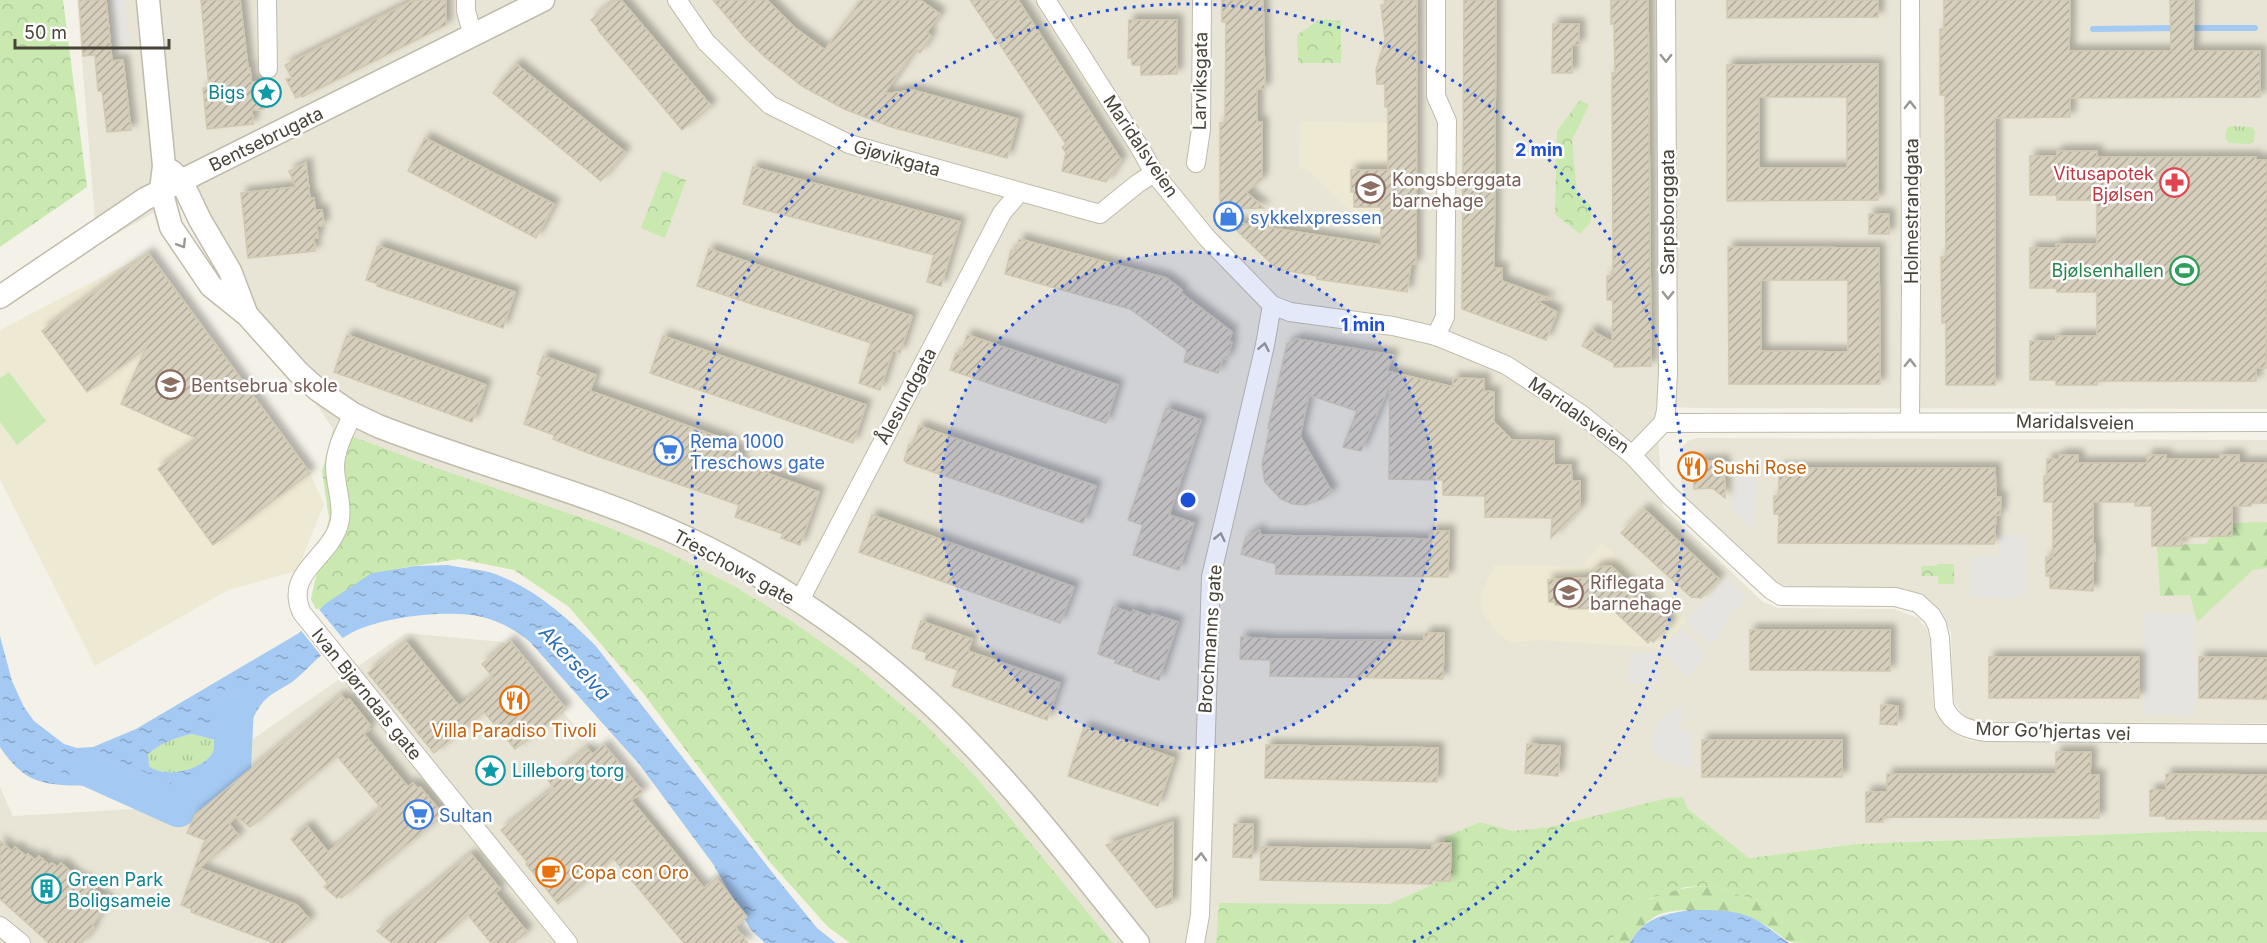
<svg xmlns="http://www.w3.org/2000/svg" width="2267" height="943" font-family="Inter,sans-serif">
  <defs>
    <pattern id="grass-tufts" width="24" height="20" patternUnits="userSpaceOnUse" patternTransform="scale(1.5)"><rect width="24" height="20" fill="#c9e9b0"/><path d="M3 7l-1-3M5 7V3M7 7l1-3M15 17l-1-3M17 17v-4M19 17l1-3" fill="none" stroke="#aec998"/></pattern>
    <pattern id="forest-firs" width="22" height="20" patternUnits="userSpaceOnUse" patternTransform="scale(1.5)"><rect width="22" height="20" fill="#c9e9b0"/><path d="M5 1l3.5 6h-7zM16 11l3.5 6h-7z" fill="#aec998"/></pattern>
    <pattern id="park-crowns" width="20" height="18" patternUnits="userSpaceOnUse" patternTransform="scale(1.5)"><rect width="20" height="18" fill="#c9e9b0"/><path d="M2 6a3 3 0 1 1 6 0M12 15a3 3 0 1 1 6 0" fill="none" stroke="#aec998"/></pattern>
    <pattern id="water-ripples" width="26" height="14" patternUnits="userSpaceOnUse" patternTransform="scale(1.5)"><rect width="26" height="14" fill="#a4c9f2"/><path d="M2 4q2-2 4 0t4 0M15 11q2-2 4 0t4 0" fill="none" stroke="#88a5c5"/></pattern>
    <pattern id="building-hatch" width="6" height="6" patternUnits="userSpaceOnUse" patternTransform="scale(1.5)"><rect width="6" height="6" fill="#d6cfbd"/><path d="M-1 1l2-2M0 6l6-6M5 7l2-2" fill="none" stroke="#b0aa9a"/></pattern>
    <filter id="shadow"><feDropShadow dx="5.5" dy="-5.5" stdDeviation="3" flood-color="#0004"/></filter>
  </defs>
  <rect width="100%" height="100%" fill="#f4f2e8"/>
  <g fill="#e9e5d6">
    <path d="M77 0H2267V409L1695 408 1656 406 1663 507 1763 602 1778 608 1894 609 1918 618 1926 628 1931 642 1933 703 1936 714 1949 729 1960 737 1971 741 2267 744V832L2194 831 1856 844 1749 858 1688 809 1683 797 1667 798 1550 827 1513 831 1480 822 1445 837 1441 881 1389 904 1220 903 1216 943H1113L978 779 927 726 853 664 793 622 734 586 663 550 603 525 434 467 333 429 178 199 97 245Z"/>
    <path d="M1696 438 2267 440V723L1983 722 1972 720 1963 714 1955 704 1952 690 1951 633 1945 619 1934 604 1920 594 1905 589 1790 587 1776 583 1686 498 1681 485V456L1683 446 1688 441Z"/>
    <path d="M406 633 503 642 683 852 742 943H0V787L13 816 167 807 227 757Z"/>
  </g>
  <g fill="#eee9d2">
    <path d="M1300 121 1416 123 1387 233 1374 231 1365 219 1347 208 1307 169H1299Z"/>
    <path d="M148 253 310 473 324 504 297 571 228 590 95 666 0 480V330Z"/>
    <path d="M1602 542 1686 621 1659 648 1537 640 1512 643 1498 634 1482 612 1480 596 1495 565 1582 566Z"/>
  </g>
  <g fill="url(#grass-tufts)">
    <path d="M2230 126 2252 127 2255 131 2254 141 2250 144 2229 143 2225 139 2226 130Z"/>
    <path d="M192 734 215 740C219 767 167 781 149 766L148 754C159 744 177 737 192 734Z"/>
  </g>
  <g fill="url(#forest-firs)">
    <path d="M2267 522V568L2253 570 2197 622 2190 595 2160 596 2157 545 2206 544C2221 520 2242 523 2267 522Z"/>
    <path d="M1711 886 1765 903 1790 930 1806 943C1779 943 1786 936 1765 925 1741 913 1681 903 1656 916 1645 922 1636 933 1630 943H1610C1616 934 1621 922 1628 915 1650 893 1681 887 1711 886Z"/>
  </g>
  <g fill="url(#park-crowns)">
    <path d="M0 0H63L87 187 0 247Z"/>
    <path d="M1320 19 1341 21V63H1298L1297 35Z"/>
    <path d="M1580 100 1589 105 1572 140 1577 193 1591 205V222L1580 234 1555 214 1557 131Z"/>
    <path d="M663 171 686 180 665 238 641 228Z"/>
    <path d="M333 429 434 467 603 525 663 550 734 586 793 622 853 664 927 726 978 779 1113 943H850L828 927 769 861 643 693 569 607 514 570 459 559 396 569 321 619 311 599 329 518 322 472Z"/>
    <path d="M1937 564H1954V584H1938V576H1921V566H1937Z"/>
    <path d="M1683 797 1688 809 1749 858 1856 844 2194 831 2267 832V943H1806L1790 930 1765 903 1711 886 1686 887 1651 898 1627 916 1610 943H1216L1219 903 1389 904 1441 881 1445 837 1480 822 1513 831 1550 827 1667 798Z"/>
  </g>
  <path fill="#c9e9b0" d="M9 372 46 421 17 445 0 422V378Z"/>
  <g fill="#e6e4e0">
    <path d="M108 0H125L131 52 114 54Z"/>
    <path d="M1737 460 1757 484 1753 529 1731 509Z"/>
    <path d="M2000 535H2026V598L1970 597 1971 557H1999Z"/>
    <path d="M1726 577 1746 595 1711 644 1687 623Z"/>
    <path d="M2143 613 2194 614 2195 715 2143 714Z"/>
    <path d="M1681 629 1706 653 1690 678 1660 651Z"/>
    <path d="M1631 653 1660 656V683H1627Z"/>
    <path d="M1683 705 1680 732 1692 733 1691 766H1677L1664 761 1653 754 1651 736 1661 718Z"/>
  </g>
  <g fill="url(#water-ripples)" fill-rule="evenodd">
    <path d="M448 565C461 568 476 569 489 572 531 585 565 616 595 645L779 881 817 928 836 943H765L751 930 713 864 639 764 530 642C516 630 499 621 482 617 449 609 383 617 353 632 331 643 315 662 297 678 287 687 273 691 264 701 255 711 250 725 245 737 238 755 222 771 206 779 189 788 166 791 148 789 141 788 133 785 126 784 114 784 102 786 90 786 46 785 26 786 0 747V636L12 681 24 707 34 721 64 744 77 748 93 747 136 729 299 633 325 604 372 573 416 566ZM192 734 215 740C219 767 167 781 149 766L148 754C159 744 177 737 192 734Z"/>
    <path d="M1689 910C1708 910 1732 909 1750 917 1764 923 1776 934 1789 943H1630C1645 917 1662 915 1689 910Z"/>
  </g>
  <path fill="#f4f2e8" d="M318 608 345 641 323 658 299 628Z"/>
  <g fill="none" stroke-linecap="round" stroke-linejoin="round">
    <g stroke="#a4c9f2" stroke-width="6">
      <path d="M2187 28H2255"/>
      <path d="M2093 29 2177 28"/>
    </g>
    <path stroke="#a4c9f2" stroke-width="38" d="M87 767 178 808 232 767 235 706"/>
  </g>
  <g fill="url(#building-hatch)" stroke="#d1c8b0" stroke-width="1.5" fill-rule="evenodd" filter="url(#shadow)">
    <path d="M79 0H106L112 61 123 60 131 130 107 132 102 91H98L95 55 83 56Z"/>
    <path d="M201 0H240L248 68H250L251 82 263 81 264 109 252 110 253 124 207 129 203 88H209Z"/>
    <path d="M414 0H446V25L302 97 301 95 296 98 286 79 292 78 285 65Z"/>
    <path d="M615 0H621L711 106 682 130 598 30 599 29 591 20Z"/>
    <path d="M713 0H767L795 28 825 50 861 0H920L940 14 927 32 931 36 920 53 915 49 884 94 913 90 1018 119 1007 158 891 127 844 109 802 86 766 58 745 38Z"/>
    <path d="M970 0H1018L1121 160 1106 182 1062 171 1066 153 1062 147 1066 144Z"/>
    <path d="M1222 0H1263L1265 89H1257V122H1262V179L1246 192 1264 208 1220 209V123H1225L1226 22H1222Z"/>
    <path d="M1385 0H1417L1416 264H1411L1407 292 1317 279V276L1277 269 1227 221 1381 245V207H1354V192H1351V170H1388V107H1385V84H1377L1376 70 1385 40 1381 5H1385Z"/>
    <path d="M1464 0H1496L1494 268H1502V281L1551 299 1536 301 1557 312 1546 340 1462 309Z"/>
    <path d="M1611 0H1648L1651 366 1614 367V363L1582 346 1591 330 1612 342 1613 300H1607V276H1613V250L1612 73H1615L1614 24H1611Z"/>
    <path d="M1727 0H1878V17L1727 18Z"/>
    <path d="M1944 0H2070L2069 51H2171L2170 0H2194L2193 51H2260V97L2070 98V117L1995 118V385H1946V323H1942L1941 257H1946L1945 95H1940V29H1944Z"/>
    <path d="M1129 20H1177V74L1141 75V65H1132V58H1128Z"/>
    <path d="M1553 24H1579V45H1572V73H1552Z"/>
    <path d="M516 64 625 152 601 181 493 93Z"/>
    <path d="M1878 64V200L1727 201V65ZM1759 97H1847V168H1759Z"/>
    <path d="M425 138 554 204 536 238 408 171Z"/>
    <path d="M2057 151H2097V157H2256V160H2267L2266 368H2256V381H2097V385H2056V380H2030V341H2056V336H2097V292H2057L2056 288H2030V248H2057L2056 244H2097V200H2057V195H2030V156H2057Z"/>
    <path d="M306 163 310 199 314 198 315 210H322L324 225 317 226 318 238H314L315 251 248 258 241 193 296 187 289 171Z"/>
    <path d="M753 167 960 222 941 286 927 282 934 255 743 204Z"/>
    <rect x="1869" y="214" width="20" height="20"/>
    <path d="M1019 239 1166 278 1182 290 1181 293 1232 332 1229 341 1232 342 1227 359 1223 358 1218 373 1184 362 1187 350 1130 309 1005 274 1011 250 1017 251Z"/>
    <path d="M378 246 515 292 503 328 377 286 378 284 366 280Z"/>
    <path d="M1728 247 1879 248 1880 384H1729ZM1761 280H1848V352L1761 351Z"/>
    <path d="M709 249 912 316 900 353 893 350 880 390 859 383 871 343 697 286Z"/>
    <path d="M148 253 310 473 213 545 158 469 198 439 121 404 146 348 87 392 42 331Z"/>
    <path d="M347 335 486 385 472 422 334 372Z"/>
    <path d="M967 335 1118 385 1106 423 950 370 956 353 961 355Z"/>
    <path d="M663 336 866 405 853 443 650 373Z"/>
    <path d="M1297 339 1393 355 1387 371 1453 387V378L1484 379V391L1494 392V422L1512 440 1554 441V465H1571L1572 481H1580V508L1551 538 1552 518 1485 517V496L1443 495V480L1389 479 1390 384 1361 451 1343 447 1357 411 1309 395 1300 436 1332 492 1322 499 1305 505 1293 504 1281 499 1265 482 1262 465 1270 428H1268L1287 344Z"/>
    <path d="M543 356 596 375 590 391 727 440 742 455 739 463 819 492 800 545 781 538 783 534 735 517 739 505 588 453 553 439 554 435 524 424 541 376 537 374Z"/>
    <path d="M1166 408 1201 420 1169 515 1194 523 1179 570 1133 555 1143 525 1128 520Z"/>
    <path d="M919 426 1096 486 1083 523 907 463 904 460 909 445 912 446Z"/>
    <path d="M2059 455H2078V463H2147V455H2166V459H2220V455H2239V463H2267V503H2251V506H2232V536L2182 537V546H2152V506H2135V502H2093V544H2095V561H2093V591L2050 588V576H2046V557H2053V502H2044V476H2047V459H2059Z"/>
    <path d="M1693 461H1724L1725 498 1712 488 1694 489Z"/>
    <path d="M1779 468H1995L1996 497H2001L2000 515H1996L1994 544 1778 543 1779 514H1774V496H1779Z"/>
    <path d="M1644 509 1719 579 1701 598 1691 597 1621 533Z"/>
    <path d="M872 515 1074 587 1060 623 859 552Z"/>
    <path d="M1259 530 1261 535 1429 539 1430 531H1449L1448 577 1276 574V564L1241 554 1246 537Z"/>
    <path d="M1611 566 1671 623 1653 642 1651 639 1648 643 1611 608 1569 609V605H1555V602H1549L1548 580 1587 578 1598 567Z"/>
    <path d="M1113 607 1132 613 1133 610 1151 617 1152 614 1178 622 1159 680 1133 671 1134 669 1115 663 1116 660 1098 654Z"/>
    <path d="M921 621 972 639 968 651 1060 683 1047 720 952 686 958 670 925 659 927 653 912 648Z"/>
    <path d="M1750 630H1890V671L1750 670Z"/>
    <path d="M1425 633H1444L1443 679 1270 676 1271 660 1240 659 1241 637 1271 639 1424 641Z"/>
    <path d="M510 641 566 709 515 749 484 712 434 753 368 673 406 642 459 706 493 677 482 664Z"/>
    <rect x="1989" y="657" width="150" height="41"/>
    <path d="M2199 657 2267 658V699L2199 698Z"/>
    <path d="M341 695 346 701 349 699 370 725 368 727 370 729 364 734 408 787 413 783 418 789 420 787 442 813 439 815 441 817 341 898 339 896 337 898 324 887 328 884 291 839 307 826 328 852 381 808 337 756 250 827 236 816 229 824 239 836 199 868 297 905 310 920 283 943H274L191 912 192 909 181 905 205 840 187 833 195 815Z"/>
    <path d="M1881 705 1898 706 1897 725 1880 724Z"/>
    <path d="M1084 727 1174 758 1158 806 1068 776Z"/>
    <rect x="1702" y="740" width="140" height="37"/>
    <path d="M1527 744 1560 746 1558 776 1525 773Z"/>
    <path d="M604 745 643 792 631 800 704 888 716 878 747 917 735 927 748 943H684L613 858 558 904 526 864 528 863 501 830 554 788 548 780 587 748 593 754Z"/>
    <path d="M1266 745 1438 748 1437 782 1265 778Z"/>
    <path d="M2056 752H2091L2090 775H2099V818L1883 817V822H1866V792H1887V774H2056Z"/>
    <path d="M2166 774 2267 775V819H2166V816H2150V790H2166Z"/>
    <path d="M1173 822 1172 903 1156 908 1106 845Z"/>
    <path d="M1234 824H1253L1252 858 1233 857Z"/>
    <path d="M0 841 12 851 15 847 26 856 28 854 35 860 39 856 49 865 52 863 57 867 61 863 80 880 82 878 110 903 92 925 94 927 82 943H49L0 899Z"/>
    <path d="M1433 843H1451L1450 881H1432V884L1260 880 1261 847 1432 850Z"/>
    <path d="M471 854 500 889 495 893 527 932 514 943H491L468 915 435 943H392L377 931Z"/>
  </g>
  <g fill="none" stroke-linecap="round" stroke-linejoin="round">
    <defs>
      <g id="minor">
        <path d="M267 0 268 69"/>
        <path d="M466 0V11L473 36"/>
        <path d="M677 0 706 42 770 105 849 144 1100 214 1137 184 1154 173"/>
        <path d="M1046 0 1140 148 1154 173 1207 238 1272 305 1290 312 1393 326 1436 336 1506 365 1581 414 1632 455 1669 495 1771 590 1781 596 1895 597 1918 603 1932 616 1937 625 1940 638 1944 706C1952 725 1968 730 1987 732L2267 734"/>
        <path d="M1196 163 1201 129 1202 0"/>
        <path d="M1436 336 1445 317 1447 121 1436 96V0"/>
        <path d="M353 414C345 431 336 447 335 466 335 487 346 510 337 530 325 560 284 575 302 613L568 943"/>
        <path d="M1910 421 1911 287 1910 0"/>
        <path d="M1663 423 1666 411 1668 373 1666 0"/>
        <path d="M1632 455 1663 423 2267 422"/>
        <path d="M799 602 1002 213 1019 193"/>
        <path d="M0 926 21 943"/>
        <path d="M1195 943 1200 915 1211 577 1265 345 1272 305"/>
      </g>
      <g id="tertiary">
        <path d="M148 0 164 166 161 190 171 227 211 286 247 315 299 373 318 390 353 414 378 426C480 466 589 492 689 539 795 589 894 662 974 747 1033 809 1085 877 1138 943"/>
        <path d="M171 171 181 180 200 220 230 271 246 313"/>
        <path d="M0 297 145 199 543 0"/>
      </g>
    </defs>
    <use href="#minor" stroke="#c0bbaa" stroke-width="20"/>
    <use href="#tertiary" stroke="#c0bbaa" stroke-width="25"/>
    <use href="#minor" stroke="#fff" stroke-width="18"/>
    <use href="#tertiary" stroke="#fff" stroke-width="22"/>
  </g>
  <defs><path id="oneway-chevron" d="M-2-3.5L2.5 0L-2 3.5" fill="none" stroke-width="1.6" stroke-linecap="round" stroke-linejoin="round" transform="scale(1.5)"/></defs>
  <g stroke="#9a9891">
    <use href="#oneway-chevron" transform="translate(1666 58) rotate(90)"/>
    <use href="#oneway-chevron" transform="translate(1910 105) rotate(-90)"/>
    <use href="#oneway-chevron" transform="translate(182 244) rotate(58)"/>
    <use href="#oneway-chevron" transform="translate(1668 295) rotate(90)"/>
    <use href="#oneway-chevron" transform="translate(1264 347) rotate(-79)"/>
    <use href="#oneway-chevron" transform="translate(1910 363) rotate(-89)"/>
    <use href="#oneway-chevron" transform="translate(1220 537) rotate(-77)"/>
    <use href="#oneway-chevron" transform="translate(1201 857) rotate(-88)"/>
  </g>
  <circle cx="1188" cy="500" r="248" fill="#1d4ed8" fill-opacity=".12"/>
  <g fill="none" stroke="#1d4ed8" stroke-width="3" stroke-dasharray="3 6">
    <circle cx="1188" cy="500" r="248"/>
    <path d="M963 942A496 496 0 1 1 1413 942"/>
  </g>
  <defs>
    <symbol id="sight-ring" viewBox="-11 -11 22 22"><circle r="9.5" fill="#fff" stroke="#0f9aa8" stroke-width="1.5"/><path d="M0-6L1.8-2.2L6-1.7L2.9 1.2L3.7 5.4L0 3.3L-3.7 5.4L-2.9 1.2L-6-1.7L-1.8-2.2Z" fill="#0f9aa8"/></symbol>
    <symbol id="pharmacy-ring" viewBox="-11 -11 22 22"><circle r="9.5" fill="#fff" stroke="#e0444e" stroke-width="1.5"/><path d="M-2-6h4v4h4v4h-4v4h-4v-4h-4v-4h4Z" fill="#e0444e"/></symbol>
    <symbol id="school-ring" viewBox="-11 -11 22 22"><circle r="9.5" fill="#fff" stroke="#8d6e63" stroke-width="1.5"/><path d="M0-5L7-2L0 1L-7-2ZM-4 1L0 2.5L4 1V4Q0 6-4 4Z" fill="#8d6e63"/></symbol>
    <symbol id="shop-ring" viewBox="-11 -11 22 22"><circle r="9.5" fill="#fff" stroke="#3f7fe0" stroke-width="1.5"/><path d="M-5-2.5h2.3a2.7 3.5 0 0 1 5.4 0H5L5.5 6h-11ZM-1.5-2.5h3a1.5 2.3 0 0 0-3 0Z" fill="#3f7fe0"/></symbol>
    <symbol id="stadium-ring" viewBox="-11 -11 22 22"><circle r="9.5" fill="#fff" stroke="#2e9e5b" stroke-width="1.5"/><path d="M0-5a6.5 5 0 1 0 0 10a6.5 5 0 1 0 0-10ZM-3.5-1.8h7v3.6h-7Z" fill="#2e9e5b"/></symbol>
    <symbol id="supermarket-ring" viewBox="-11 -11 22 22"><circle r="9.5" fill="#fff" stroke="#3f7fe0" stroke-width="1.5"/><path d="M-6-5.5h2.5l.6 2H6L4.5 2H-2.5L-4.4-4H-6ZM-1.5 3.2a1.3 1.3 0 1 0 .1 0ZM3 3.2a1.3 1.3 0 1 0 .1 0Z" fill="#3f7fe0"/></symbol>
    <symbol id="restaurant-ring" viewBox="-11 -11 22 22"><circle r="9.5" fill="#fff" stroke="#e8710a" stroke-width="1.5"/><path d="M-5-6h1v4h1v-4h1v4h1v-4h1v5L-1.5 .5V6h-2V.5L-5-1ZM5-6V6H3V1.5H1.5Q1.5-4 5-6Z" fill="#e8710a"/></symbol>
    <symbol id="cafe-ring" viewBox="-11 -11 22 22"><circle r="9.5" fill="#fff" stroke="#e8710a" stroke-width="1.5"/><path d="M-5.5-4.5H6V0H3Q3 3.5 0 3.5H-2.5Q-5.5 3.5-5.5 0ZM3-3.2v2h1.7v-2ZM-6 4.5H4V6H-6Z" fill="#e8710a"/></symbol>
    <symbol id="building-ring" viewBox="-11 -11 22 22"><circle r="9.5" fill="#fff" stroke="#0f9aa8" stroke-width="1.5"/><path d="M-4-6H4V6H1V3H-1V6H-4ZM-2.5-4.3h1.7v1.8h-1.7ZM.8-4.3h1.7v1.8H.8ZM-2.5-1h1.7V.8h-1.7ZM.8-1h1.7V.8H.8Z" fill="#0f9aa8"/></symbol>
  </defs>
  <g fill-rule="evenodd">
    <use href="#sight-ring" x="250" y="76" width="33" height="33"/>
    <use href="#pharmacy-ring" x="2158" y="166" width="33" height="33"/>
    <use href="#school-ring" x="1354" y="172" width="33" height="33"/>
    <use href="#shop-ring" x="1212" y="200" width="33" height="33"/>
    <use href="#stadium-ring" x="2168" y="254" width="33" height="33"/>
    <use href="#school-ring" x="154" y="368" width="33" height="33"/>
    <use href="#supermarket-ring" x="652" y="434" width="33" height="33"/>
    <use href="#restaurant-ring" x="1676" y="450" width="33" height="33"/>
    <use href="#school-ring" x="1552" y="576" width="33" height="33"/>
    <use href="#restaurant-ring" x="498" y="684" width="33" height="33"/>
    <use href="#sight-ring" x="474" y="754" width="33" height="33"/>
    <use href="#supermarket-ring" x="402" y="798" width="33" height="33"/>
    <use href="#cafe-ring" x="534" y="856" width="33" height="33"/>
    <use href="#building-ring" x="30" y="872" width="33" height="33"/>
  </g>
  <g text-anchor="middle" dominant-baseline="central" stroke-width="5" stroke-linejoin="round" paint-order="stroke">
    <g font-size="18" fill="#484337" stroke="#fff">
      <text transform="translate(1200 81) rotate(-89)">Larviksgata</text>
      <text transform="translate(266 139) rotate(-26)">Bentsebrugata</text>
      <text transform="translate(1141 146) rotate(56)">Maridalsveien</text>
      <text transform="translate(897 158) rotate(16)">Gjøvikgata</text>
      <text transform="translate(1911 211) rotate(-90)">Holmestrandgata</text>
      <text transform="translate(1667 212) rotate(-90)">Sarpsborggata</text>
      <text transform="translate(906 396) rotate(-62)">Ålesundgata</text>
      <text transform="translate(1579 415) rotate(35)">Maridalsveien</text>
      <text transform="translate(2075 422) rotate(1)">Maridalsveien</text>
      <text transform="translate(734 567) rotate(29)">Treschows gate</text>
      <text transform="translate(1210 639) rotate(-86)">Brochmanns gate</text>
      <text transform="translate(367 694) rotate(51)">Ivan Bjørndals gate</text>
      <text transform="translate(2053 731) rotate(2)">Mor Go’hjertas vei</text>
    </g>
    <g font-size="18" fill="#0d838f" stroke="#fff" text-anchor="start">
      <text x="245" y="92" text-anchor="end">Bigs</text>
      <text x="512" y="770">Lilleborg torg</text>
      <text x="68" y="879">Green Park<tspan x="68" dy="21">Boligsameie</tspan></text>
    </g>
    <g font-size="18" fill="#be3a42" stroke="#fff" text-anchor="end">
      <text x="2154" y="173">Vitusapotek<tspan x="2154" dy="21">Bjølsen</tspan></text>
    </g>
    <g font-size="18" fill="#785e54" stroke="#fff" text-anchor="start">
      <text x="1392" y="179">Kongsberggata<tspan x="1392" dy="21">barnehage</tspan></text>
      <text x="191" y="385">Bentsebrua skole</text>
      <text x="1590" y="582">Riflegata<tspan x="1590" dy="21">barnehage</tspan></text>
    </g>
    <g font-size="18" fill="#366cbe" stroke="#fff" text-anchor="start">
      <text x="1250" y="217">sykkelxpressen</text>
      <text x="690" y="441">Rema 1000<tspan x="690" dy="21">Treschows gate</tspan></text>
      <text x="439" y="815">Sultan</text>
    </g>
    <g font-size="18" fill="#27864d" stroke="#fff" text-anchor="end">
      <text x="2164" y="270">Bjølsenhallen</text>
    </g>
    <g font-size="18" fill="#c56008" stroke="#fff" text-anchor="start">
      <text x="1713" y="467">Sushi Rose</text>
      <text x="514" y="730" text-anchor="middle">Villa Paradiso Tivoli</text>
      <text x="571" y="872">Copa con Oro</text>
    </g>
    <g font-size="20" font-style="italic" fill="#2c6db7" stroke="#fff">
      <text transform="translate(575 663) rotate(47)">Akerselva</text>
    </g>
  </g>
  <circle cx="1188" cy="500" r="9" fill="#1d4ed8" stroke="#fff" stroke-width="3"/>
  <g font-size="18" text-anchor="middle" font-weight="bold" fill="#1d4ed8" stroke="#fff" stroke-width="5" stroke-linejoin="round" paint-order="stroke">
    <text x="1539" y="156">2 min</text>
    <text x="1363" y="331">1 min</text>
  </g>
  <path d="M15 39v9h154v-9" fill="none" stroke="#484337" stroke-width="3"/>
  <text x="24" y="39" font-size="18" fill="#484337" stroke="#ffffff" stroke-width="4.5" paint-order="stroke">50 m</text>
</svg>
